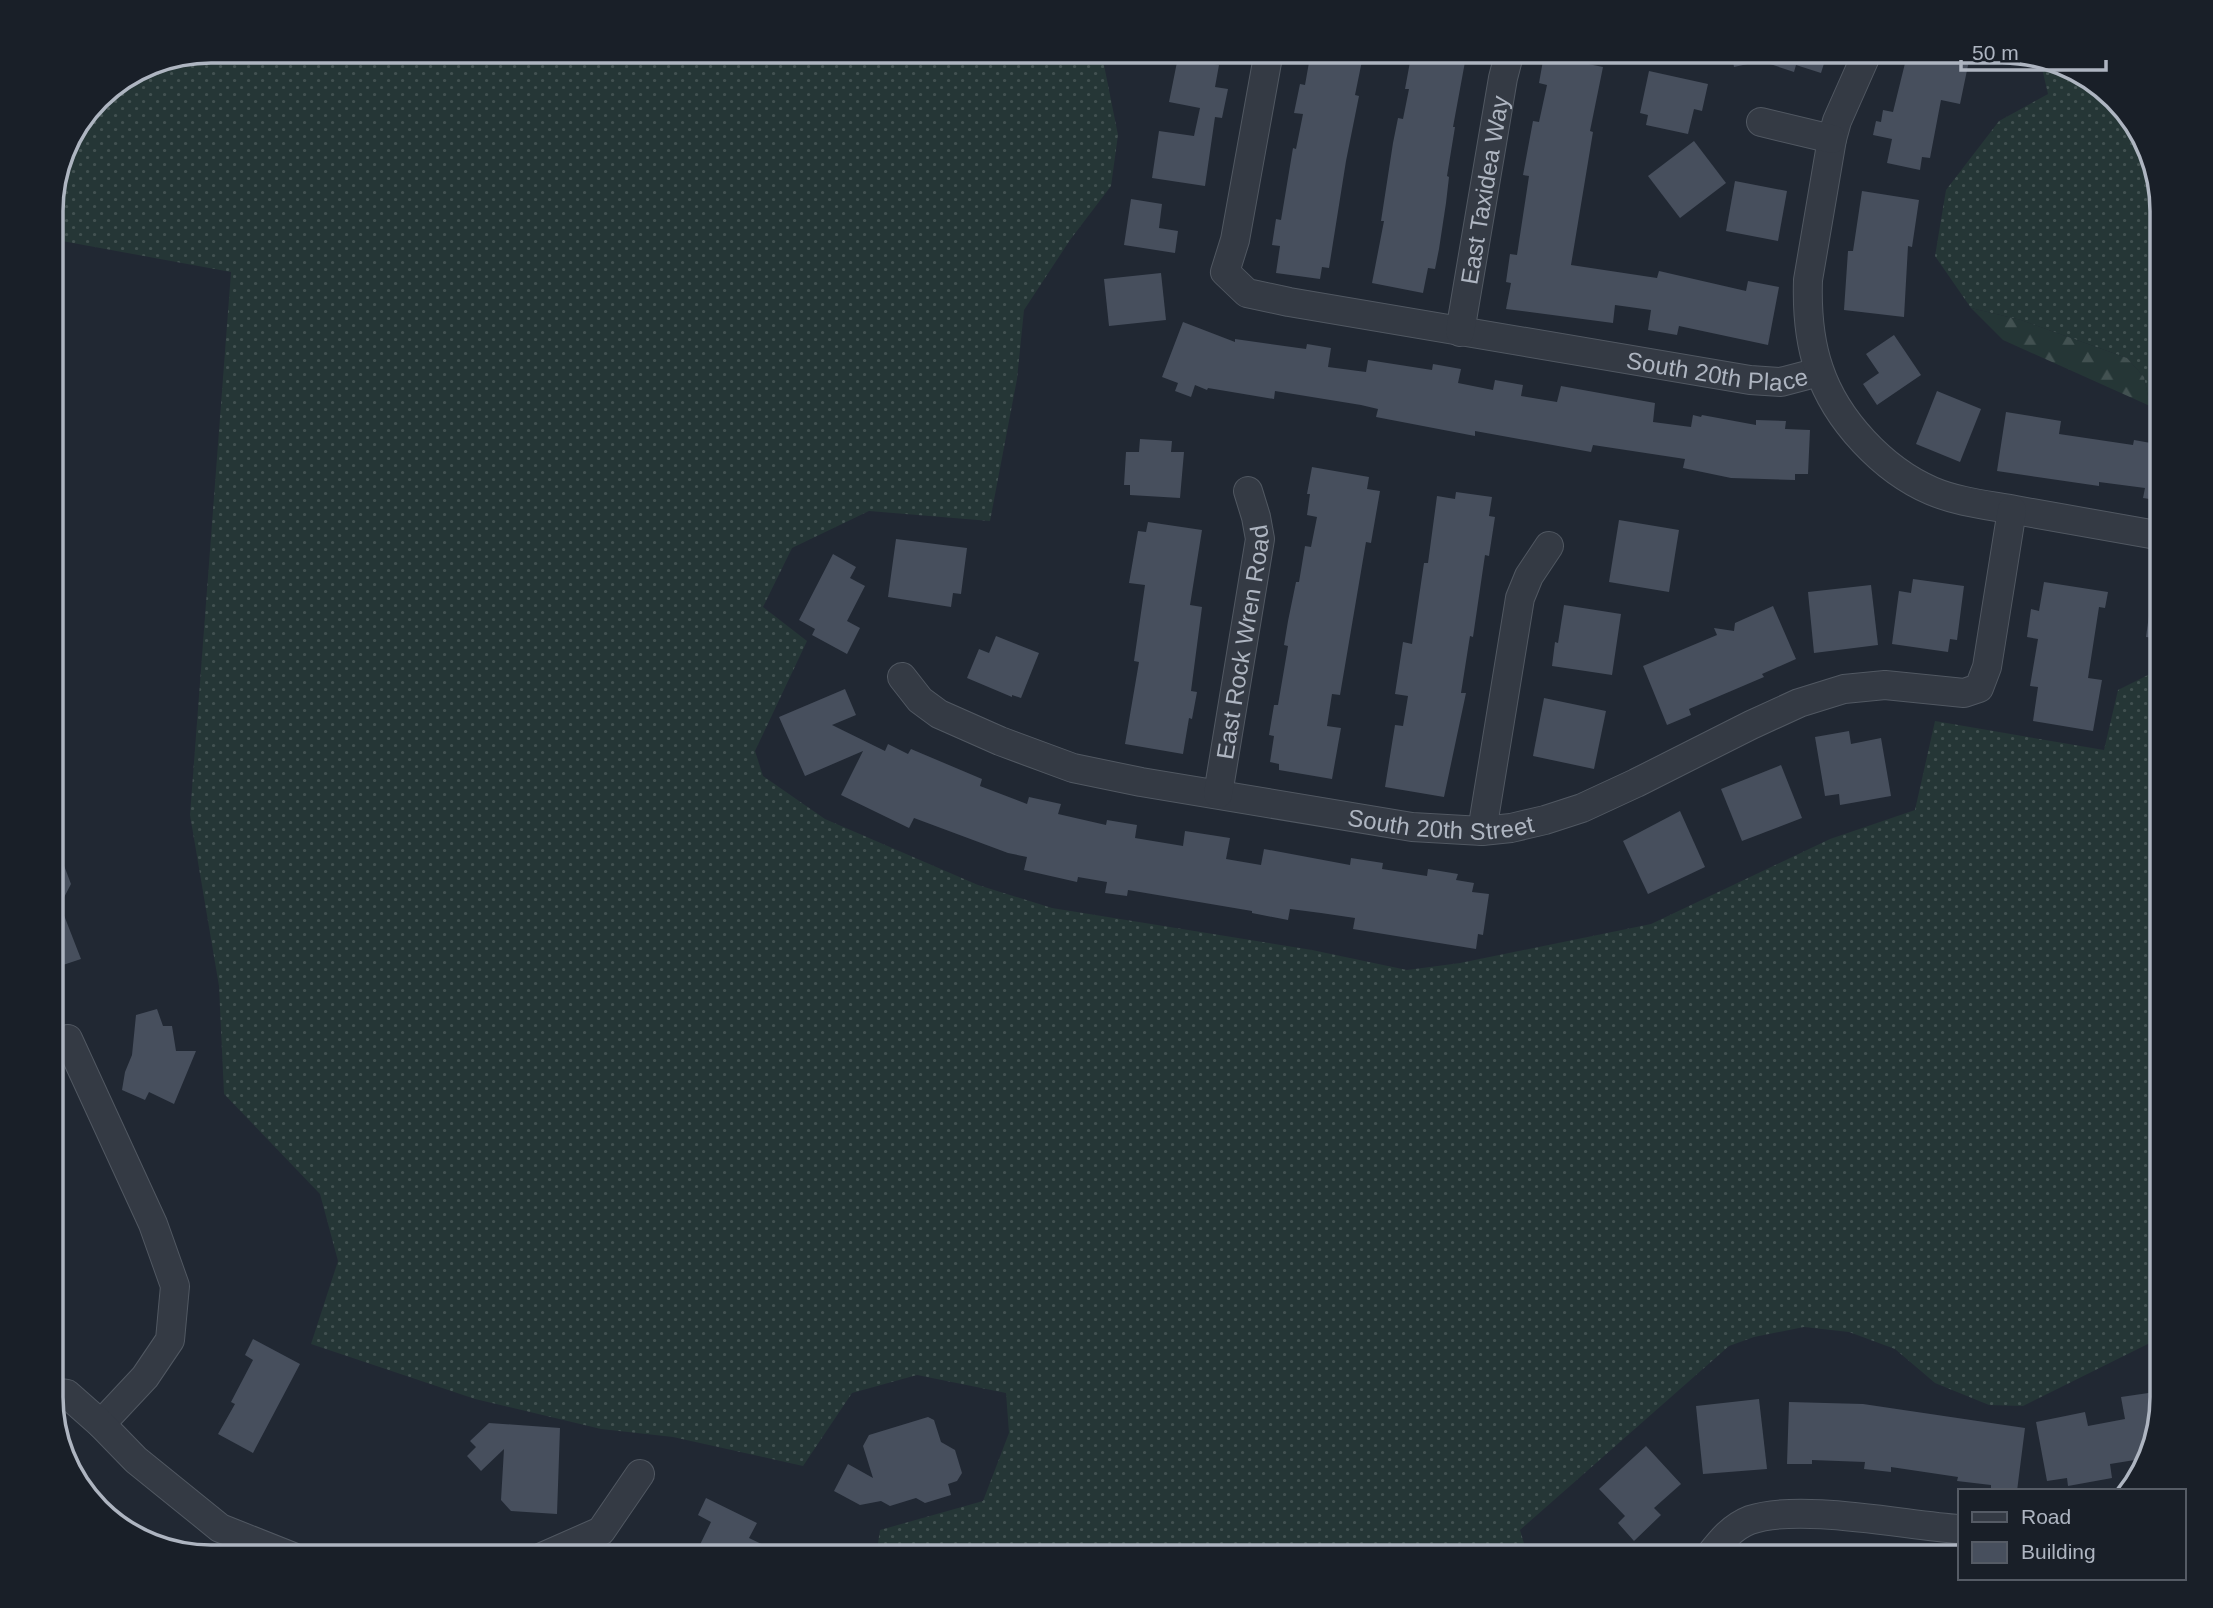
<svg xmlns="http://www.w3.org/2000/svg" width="2213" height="1608" font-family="Helvetica,sans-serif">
  <defs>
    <pattern id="grass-dots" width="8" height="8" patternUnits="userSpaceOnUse" patternTransform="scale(1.75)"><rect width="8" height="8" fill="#253636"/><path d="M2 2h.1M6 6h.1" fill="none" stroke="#425151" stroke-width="1.8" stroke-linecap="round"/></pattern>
    <pattern id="forest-firs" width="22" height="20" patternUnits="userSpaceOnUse" patternTransform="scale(1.75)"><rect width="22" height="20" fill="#253636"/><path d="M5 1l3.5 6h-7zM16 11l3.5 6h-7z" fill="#425151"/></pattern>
  </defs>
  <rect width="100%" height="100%" fill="#212833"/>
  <g fill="url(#grass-dots)">
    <path d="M211 51H1125L1104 65 1118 135 1111 186 1070 240 1024 310 1017 379 990 521 869 511 792 548 763 607 807 641 755 751 763 776 825 819 978 885 1052 908 1312 950 1407 970 1460 963 1651 924 1830 839 1915 810 1935 721 2104 750 2118 690 2152 673 2162 675V1337L2023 1406 1989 1405 1935 1383 1895 1349 1849 1332 1804 1327 1754 1337 1729 1346 1520 1530 1528 1557H876L880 1530 983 1501 1009 1433 1006 1393 917 1375 852 1393 803 1466 673 1437 601 1429 475 1399 311 1344 338 1261 320 1194 224 1094 219 986 190 815 231 272 51 239V200L67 140 105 91 150 63Z"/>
    <path d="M2041 64 2099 84 2146 140 2162 211V408L2150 406 2144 377 2127 358 2021 320 1971 308 1935 256 1946 190 1999 121 2048 94Z"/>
  </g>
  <path fill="url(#forest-firs)" d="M1971 308 2021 320 2127 358 2144 377 2150 406 2003 340Z"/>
  <g fill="#474f5d">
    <path d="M1311 51H1364L1355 95 1359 96 1346 161 1329 268 1322 267 1320 279 1276 273 1280 246 1272 245 1276 219 1281 220 1293 148 1296 149 1303 114 1294 113 1300 84 1305 85Z"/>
    <path d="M1412 51H1467L1453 127H1455L1447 176 1449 177 1446 203 1439 249 1435 269 1428 268 1423 293 1372 283 1384 221H1381L1393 143 1398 118 1403 119 1409 89H1405Z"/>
    <path d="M1731 51H1828L1821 73 1796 65 1794 72 1761 61 1734 67Z"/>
    <path d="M1908 51H1971L1960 104 1941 100 1930 158 1922 157 1920 170 1887 163 1892 139 1873 135 1876 121 1881 122 1883 110 1893 112Z"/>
    <path d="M1544 55 1603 67 1590 131 1593 132 1571 265 1657 278 1659 271 1746 291 1748 281 1779 287 1768 345 1679 326 1677 335 1648 330 1651 310 1615 305 1613 323 1506 309 1511 283 1506 282 1510 254 1517 255 1529 176 1523 175 1533 121 1539 122 1547 85 1539 83Z"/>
    <path d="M1178 57 1219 65 1215 87 1228 89 1222 118 1215 117 1205 186 1152 178 1159 131 1194 136 1200 108 1169 102Z"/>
    <path d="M1649 71 1708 84 1702 111 1694 109 1688 134 1646 125 1648 115 1640 113Z"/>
    <path d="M1694 141 1726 183 1680 218 1648 176Z"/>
    <path d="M1735 181 1787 191 1778 241 1726 231Z"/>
    <path d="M1862 191 1919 200 1912 247 1908 246 1904 317 1844 310 1848 251H1853Z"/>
    <path d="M1131 199 1162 204 1159 228 1178 231 1175 253 1124 245Z"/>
    <path d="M1161 273 1166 320 1109 326 1104 279Z"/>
    <path d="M1183 322 1235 342V339L1306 349 1307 344 1331 348 1328 367 1366 372 1368 360 1432 370 1433 364 1461 369 1458 383 1493 390 1495 380 1523 385 1521 396 1557 402 1561 386 1655 403 1653 422 1691 427 1693 415 1701 417 1702 415 1756 425V420L1786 421 1785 429 1810 430 1808 474H1795V480L1731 478 1683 468 1685 459 1593 445 1591 452 1475 431V436L1376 417 1378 409 1361 405 1275 391 1274 399 1208 388 1207 390 1195 385 1191 397 1175 391 1178 383 1162 377Z"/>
    <path d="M1894 335 1921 375 1877 405 1863 384 1879 373 1866 354Z"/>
    <path d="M1937 391 1981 409 1960 462 1916 444Z"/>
    <path d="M2006 412 2061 421 2059 434 2133 445 2134 440 2162 445V501L2143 498 2145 488 2099 482V486L1997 471Z"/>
    <path d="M1140 439 1172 441 1171 452H1184L1180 498 1130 495V485H1124L1126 452H1139Z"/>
    <path d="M1312 467 1369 477 1367 489 1380 491 1371 543 1366 542 1340 695 1332 694 1327 726 1341 728 1332 779 1279 770V764L1270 762 1274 736 1269 735 1274 705H1278L1288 646 1284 645 1288 621 1296 582H1299L1305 546 1311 547 1317 517 1307 515 1310 494H1307Z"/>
    <path d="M1456 492 1492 497 1489 516 1495 517 1489 556 1485 555 1473 637 1470 636 1461 693H1466L1444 797 1385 787 1395 725 1403 726 1408 696 1395 694 1403 642 1412 644 1424 563H1428L1437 496 1455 499Z"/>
    <path d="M1619 520 1679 530 1669 592 1609 582Z"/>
    <path d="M1148 522 1202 530 1190 605 1202 607 1191 691 1197 692 1192 719 1189 718 1183 754 1125 744 1139 662 1134 661 1145 585 1129 583 1138 531 1146 532Z"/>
    <path d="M896 539 967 548 961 594 953 593 951 607 888 597Z"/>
    <path d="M833 554 856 567 850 578 865 586 847 621 860 628 847 654 812 635 815 629 799 620Z"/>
    <path d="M1913 579 1964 586 1957 640 1950 639 1948 652 1892 644 1899 591 1911 593Z"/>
    <path d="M2044 582 2108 592 2105 608 2099 607 2088 678 2102 680 2093 731 2033 721 2038 687 2030 686 2038 639 2027 637 2031 609 2039 611Z"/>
    <path d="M1871 585 1878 645 1814 653 1808 592Z"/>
    <path d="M2153 587 2162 588V639L2146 637Z"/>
    <path d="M1564 605 1621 614 1612 675 1552 666 1555 642 1558 643Z"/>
    <path d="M1773 606 1796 659 1762 674 1764 677 1689 709 1691 715 1667 725 1643 666 1717 635 1714 628 1734 631 1735 623Z"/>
    <path d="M996 636 1039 653 1021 698 1012 695V697L967 678 979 649 989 653Z"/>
    <path d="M845 689 856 715 832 725 885 751 888 744 908 754 911 749 982 779 980 786 1027 804 1029 797 1061 804 1058 814 1106 825 1107 820 1137 825 1135 838 1183 846 1185 831 1230 838 1226 859 1261 865 1264 849 1350 865 1351 858 1383 863 1382 869 1427 876 1428 869 1458 874 1456 880 1474 883 1472 892 1489 894 1483 935 1478 934 1476 949 1353 929 1355 918 1321 913 1290 909 1288 920 1252 913V911L1128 890 1127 896 1105 893 1107 882 1078 877 1077 882 1024 870 1027 857 1008 853 914 818 909 828 841 795 863 751 805 776 779 717Z"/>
    <path d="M1544 698 1606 711 1594 769 1533 756Z"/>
    <path d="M1849 731 1851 744 1881 738 1891 796 1840 805 1839 794 1825 796 1815 737Z"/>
    <path d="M1781 765 1802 818 1742 841 1721 789Z"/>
    <path d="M1680 811 1705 867 1648 894 1623 841Z"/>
    <path d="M51 831 71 884 60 905 81 959 57 967 51 949Z"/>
    <path d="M157 1009 163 1026H172L176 1051H196L174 1104 149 1092 145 1100 122 1090 125 1072 132 1055 136 1015Z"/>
    <path d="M253 1339 300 1364 253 1453 218 1434 235 1404 231 1402 253 1360 245 1355Z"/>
    <path d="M2162 1391V1397L2141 1459 2110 1464 2112 1478 2068 1486 2067 1478 2047 1481 2036 1422 2085 1412 2088 1426 2125 1419 2121 1397Z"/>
    <path d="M1759 1399 1767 1469 1703 1474 1696 1406Z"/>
    <path d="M1789 1402 1863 1404 2025 1428 2017 1491 1991 1488V1485L1957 1481 1958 1477 1891 1467V1472L1864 1469 1865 1462 1812 1460V1464H1787Z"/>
    <path d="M928 1417 934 1420 941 1442 955 1450 962 1473 957 1481 948 1484 951 1495 925 1503 916 1498 890 1506 881 1501 860 1505 834 1491 848 1464 873 1478 863 1446 869 1435Z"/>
    <path d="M489 1423 560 1428 557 1514 511 1511 501 1500 504 1449 481 1471 467 1456 476 1447 470 1441Z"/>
    <path d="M1646 1446 1681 1484 1654 1508 1661 1515 1634 1541 1618 1523 1625 1516 1599 1489Z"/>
    <path d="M706 1498 757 1523 749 1538 788 1557H694L711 1522 698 1515Z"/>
  </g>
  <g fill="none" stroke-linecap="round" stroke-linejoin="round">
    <defs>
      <g id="minor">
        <path id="s1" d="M1269 51 1235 240 1225 272 1247 293 1289 302 1750 380 1781 382 1819 372"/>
        <path d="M1868 51 1837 121 1832 139 1808 280C1807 310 1809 340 1819 369 1836 420 1883 470 1932 491 1958 502 1988 505 2015 510 2064 519 2113 527 2162 536"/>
        <path d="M1761 122 1832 139"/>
        <path id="s2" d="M1460 332 1503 78 1510 51"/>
        <path id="s3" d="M902 677 920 700 939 714 1000 741 1073 768 1141 782 1412 827 1482 831 1511 828 1545 820 1582 808 1636 783 1751 725 1799 703 1844 689 1885 685 1964 693 1979 688 1987 667 2012 510"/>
        <path id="s4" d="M1218 794 1260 539 1256 517 1248 491"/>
        <path d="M1482 831 1520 598 1529 576 1549 546"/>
        <path d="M68 1039 153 1224 175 1286 170 1340 145 1377 101 1424"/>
        <path d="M51 1392 67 1394 101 1424 136 1460 220 1528 293 1557"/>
        <path d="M1710 1555C1721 1541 1732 1527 1750 1520 1799 1503 1904 1525 1959 1529"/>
        <path d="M542 1557 601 1531 640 1474"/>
      </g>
    </defs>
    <use href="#minor" stroke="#515862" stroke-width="30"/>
    <use href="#minor" stroke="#343a44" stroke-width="28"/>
  </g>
  <g text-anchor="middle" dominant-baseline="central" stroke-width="6" stroke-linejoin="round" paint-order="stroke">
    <g font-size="24" fill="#aeb5c1" stroke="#191f28">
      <text stroke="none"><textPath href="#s2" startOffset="144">East Taxidea Way</textPath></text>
      <text stroke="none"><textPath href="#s1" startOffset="733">South 20th Place</textPath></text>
      <text stroke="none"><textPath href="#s4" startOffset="154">East Rock Wren Road</textPath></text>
      <text stroke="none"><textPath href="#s3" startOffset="570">South 20th Street</textPath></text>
    </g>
  </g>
  <path d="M0 0H2213V1608H0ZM211 63H2002A148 148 0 0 1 2150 211V1397A148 148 0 0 1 2002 1545H211A148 148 0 0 1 63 1397V211A148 148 0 0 1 211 63Z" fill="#191f28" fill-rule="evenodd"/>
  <path fill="none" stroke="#aeb5c1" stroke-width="3.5" d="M211 63H2002A148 148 0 0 1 2150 211V1397A148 148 0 0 1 2002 1545H211A148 148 0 0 1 63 1397V211A148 148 0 0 1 211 63Z"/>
  <rect x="1958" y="1489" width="228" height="91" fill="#191f28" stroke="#555b65" stroke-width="2"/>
  <rect x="1972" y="1512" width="35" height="10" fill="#343a44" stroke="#555b65" stroke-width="2"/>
  <text x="2021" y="1524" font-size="21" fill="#aeb5c1">Road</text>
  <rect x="1972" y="1542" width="35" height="21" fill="#474f5d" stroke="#555b65" stroke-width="2"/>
  <text x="2021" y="1559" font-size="21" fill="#aeb5c1">Building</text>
  <path d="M1961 60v10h145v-10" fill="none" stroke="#aeb5c1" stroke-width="3.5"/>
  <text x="1972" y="60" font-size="21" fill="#aeb5c1" stroke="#191f28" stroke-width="5" paint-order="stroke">50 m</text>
</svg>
